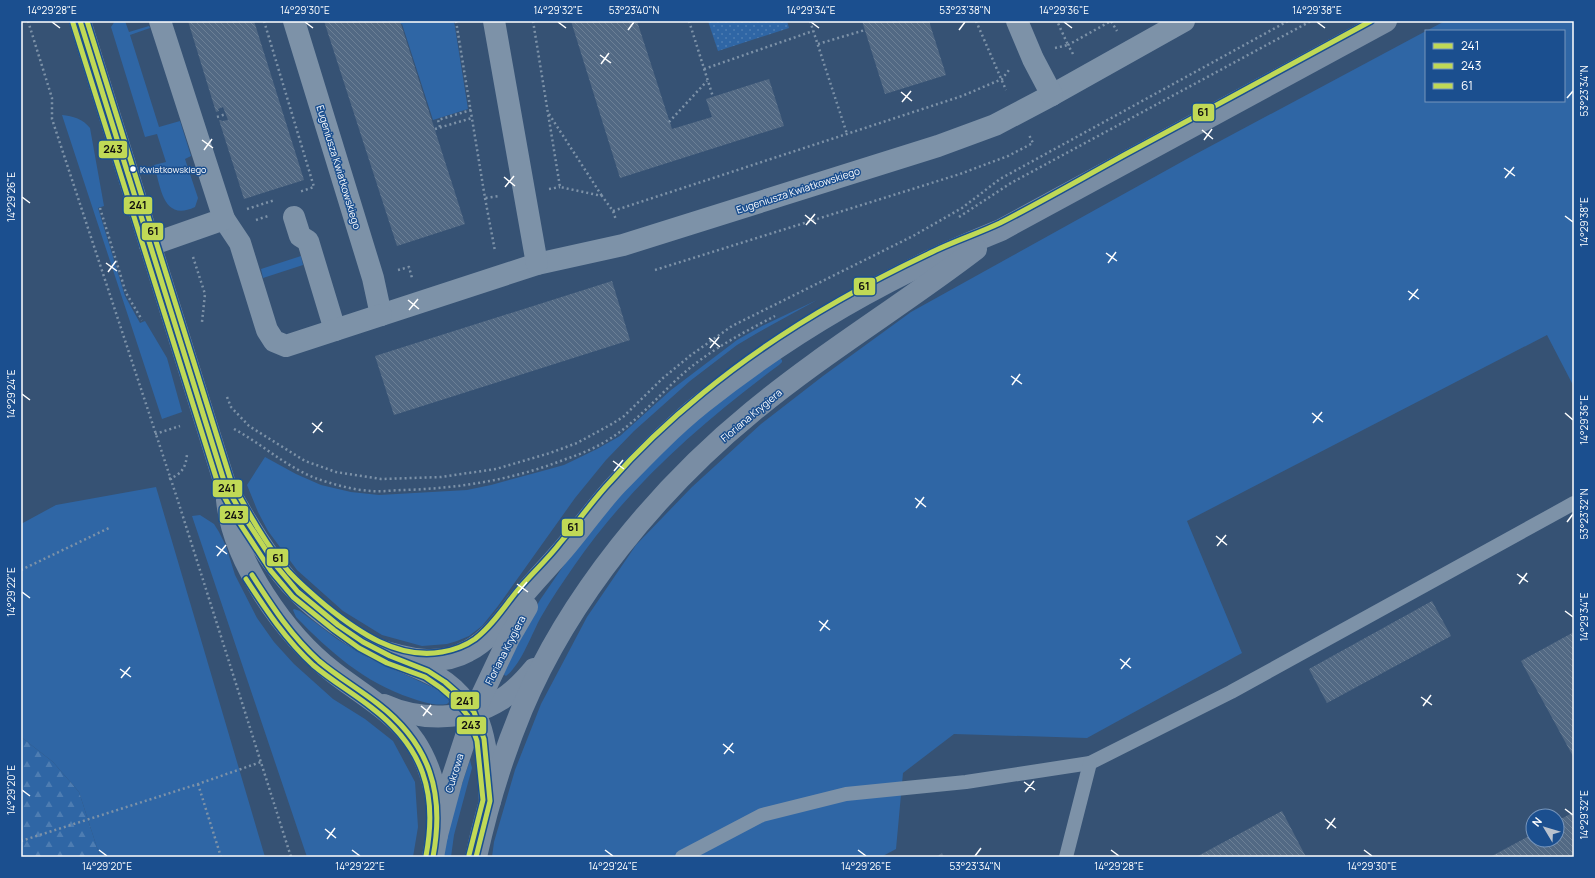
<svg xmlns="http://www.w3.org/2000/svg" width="1595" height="878" font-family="Manrope,sans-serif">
  <defs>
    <pattern id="forest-firs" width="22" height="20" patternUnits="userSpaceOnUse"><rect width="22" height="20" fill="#2f66a5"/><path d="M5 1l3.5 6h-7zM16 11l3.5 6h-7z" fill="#4e7db2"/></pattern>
    <pattern id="park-dots" width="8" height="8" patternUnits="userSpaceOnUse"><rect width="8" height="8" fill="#2f66a5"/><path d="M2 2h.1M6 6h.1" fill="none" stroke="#4e7db2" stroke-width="1.8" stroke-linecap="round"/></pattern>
    <pattern id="building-back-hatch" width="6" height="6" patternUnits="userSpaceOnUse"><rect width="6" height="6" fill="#526984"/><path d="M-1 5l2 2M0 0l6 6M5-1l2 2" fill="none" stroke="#6c8096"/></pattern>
  </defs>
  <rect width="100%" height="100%" fill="#365274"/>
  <g fill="#2f66a5">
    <path d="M115 21H125L129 32 149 26 150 28 130 35 159 127 180 121 191 156 185 159 198 198 195 207C163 222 161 188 154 165L166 162 157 134 145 137 111 27Z"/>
    <path d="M372 21H454L468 109 433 120 402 24 376 33Z"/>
    <path d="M1445 21H1574V387L1547 335 1187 521 1242 653 1087 738 954 734 903 773 896 849 881 857H492L494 842 515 770 541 704 587 617 636 545 692 487 761 424 823 376 911 312 1194 155 1426 31V101H1564V31H1426Z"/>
    <path d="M62 115C73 116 83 119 90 128L104 206 98 208 125 296 140 323 145 321 167 358 182 412 162 419Z"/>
    <path d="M301 256 303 265 263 278 261 269Z"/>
    <path d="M817 300 759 332 737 345 690 381 634 431 606 460 575 498 498 606 482 626 469 636 457 641 447 644 422 646 382 635 343 611 297 570 268 531 258 512 247 485 265 457 296 474 321 485 351 492 379 495 467 490 491 485 535 473 564 465 597 449 620 436 671 390 737 340 762 326Z"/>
    <path d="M778 357 782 360V362L779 365C702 422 629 486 574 566 563 582 551 599 541 617 532 633 521 665 506 676L503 674 528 621 540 600 575 549 594 523 676 436Z"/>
    <path d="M156 487 265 857H100L79 792 53 762 21 737V524L56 505Z"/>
    <path d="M200 515 214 524 219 532 226 546 235 575 257 618 274 642 294 664 333 699 365 719 393 741 415 782 418 827 413 857H307L192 516Z"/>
    <path d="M294 609 300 611 337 639 363 655 436 689C441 692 448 696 449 702L447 704C434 706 423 702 411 698 365 683 329 651 296 617L293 610Z"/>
    <path d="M470 760 472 768 454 835 451 857H441L445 835Z"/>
  </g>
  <path fill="url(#forest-firs)" d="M21 737 53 762 79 792 100 857H21Z"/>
  <path fill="url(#park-dots)" d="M708 21H787L789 28 718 51Z"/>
  <g fill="url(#building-back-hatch)">
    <path d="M188 21H254L304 180 244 199 219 120H221L222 121 228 120 223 107 218 109 219 111 216 112Z"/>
    <path d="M324 21H400L465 224 397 246Z"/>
    <path d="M571 21H637L672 129 712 117 706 99 769 79 784 126 620 178Z"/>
    <path d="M862 21H929L946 75 885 94Z"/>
    <path d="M612 281 630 340 394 415 375 356Z"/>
    <path d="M1432 601 1451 636 1327 703 1309 669Z"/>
    <path d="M1574 632V758L1521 661Z"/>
    <path d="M1282 811 1306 857H1196Z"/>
    <path d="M1574 812V857H1490L1533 834V840H1557V821Z"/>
    <path d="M942 853 944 857H936Z"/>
  </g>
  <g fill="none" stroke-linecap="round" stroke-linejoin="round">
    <g stroke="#7d92a8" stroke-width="2.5" stroke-dasharray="2 3" stroke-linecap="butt">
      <path d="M28 21 52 98V119L178 501 291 857"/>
      <path d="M264 21 314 187 299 192"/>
      <path d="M456 21 485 198 499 196"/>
      <path d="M533 21 560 187 602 196 613 211 616 220"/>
      <path d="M689 21 713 97"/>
      <path d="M810 21 847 134"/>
      <path d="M976 21 1006 90"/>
      <path d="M818 44 865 30"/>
      <path d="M1055 48 1068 45 1057 21"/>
      <path d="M1073 54 1068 45 1111 21 1117 31"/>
      <path d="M704 69 813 31"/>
      <path d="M549 114 602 196"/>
      <path d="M217 117 226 114"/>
      <path d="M669 122 707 81"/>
      <path d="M440 127 438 120 471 110"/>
      <path d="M435 129 472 118"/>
      <path d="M549 189 560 187"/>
      <path d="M485 198 495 251"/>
      <path d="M100 208 126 293 142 320"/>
      <path d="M247 209 275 200"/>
      <path d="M613 211 962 96 1002 79 1009 70"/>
      <path d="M959 217 1011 183 1311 21"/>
      <path d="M256 220 268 216"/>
      <path d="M193 257 205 294 202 322"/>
      <path d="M398 270 409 267 412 278"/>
      <path d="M655 270 960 174 1008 156 1033 143 1029 135"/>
      <path d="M227 397 231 407 249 426 305 461 336 472 381 479 441 477 496 469 550 453 577 443 610 425 623 417 663 378 691 355 732 326 913 236 962 208 1000 179 1288 21"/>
      <path d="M234 429C262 444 285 466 315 478 332 484 353 490 371 491 382 492 394 490 405 490 461 488 512 480 566 459 584 453 602 445 617 434 641 417 662 392 685 372 712 349 744 332 775 316"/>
      <path d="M155 434 180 426"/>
      <path d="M169 479C182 474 186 467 187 454"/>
      <path d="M21 570 111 527"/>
      <path d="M198 784 221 857"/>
      <path d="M21 841 198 784 261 762"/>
    </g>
    <g stroke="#7d92a8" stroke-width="14">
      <path d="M682 857 762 815 846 794 966 782 1090 763 1231 692 1574 503"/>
      <path d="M1066 857 1090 763"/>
    </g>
    <g stroke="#7d92a8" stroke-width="22">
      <path d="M294 21 373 278 381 315 537 264 623 245 938 146 995 125 1052 95 1184 21"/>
      <path d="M494 21 537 264"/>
      <path d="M1017 21 1033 59 1052 95"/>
      <path d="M294 217 300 236 308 241 335 330"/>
      <path d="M224 219 240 243 267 330 274 341 286 346 381 315"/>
      <path d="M150 245 224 219 160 21"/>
    </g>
    <g stroke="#798da4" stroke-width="22">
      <path d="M80 21 225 484C244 519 270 564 298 592 310 604 324 615 338 625 354 637 372 648 390 656 421 670 444 674 466 703 472 710 476 715 479 723 488 748 488 776 490 801"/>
      <path d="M227 500C233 561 285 635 333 672 361 694 395 712 415 742 427 760 435 784 437 805 438 815 437 825 437 835"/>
      <path d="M376 649C406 659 439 667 468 651 492 639 506 615 523 595 537 578 553 562 567 545 584 525 599 503 617 484 644 456 672 427 702 403 773 346 853 297 936 258 957 248 979 239 1001 230L1386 21"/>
      <path d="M384 705C419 721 467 721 500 700 514 692 524 681 534 669"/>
      <path d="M433 857 437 835 452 779 474 712 509 638 527 607"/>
      <path d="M476 857C487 807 502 757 522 709 569 597 658 489 752 412 823 353 903 305 976 249"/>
    </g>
    <defs>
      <g id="bus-1">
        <path d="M80 21 225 484 239 509 277 567 298 592 338 625 363 642 390 656 428 671 445 682 461 696 474 712 484 739 490 801 476 857"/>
        <path d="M252 575C272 606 291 636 319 661 338 677 359 689 378 704 430 744 445 793 433 857"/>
      </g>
      <g id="bus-2">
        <path d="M73 23 219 487 233 513 271 571 293 597 334 630 359 648 387 663 425 677 441 688 456 701 468 716 477 741 483 800 469 855"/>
        <path d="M246 579C266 610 286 640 313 665 332 681 353 693 372 708 423 747 438 793 426 856"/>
      </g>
      <path id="bus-3" d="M87 21 231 481C248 512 266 545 289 572 300 584 313 595 326 606 358 632 398 660 442 652 454 650 465 646 475 639 492 626 504 607 517 591 531 574 547 560 560 543 577 523 592 501 610 482 638 450 670 420 703 393 771 337 848 292 928 254 951 242 977 234 1000 223 1043 201 1084 177 1126 154 1208 110 1290 65 1371 21"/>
    </defs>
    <use href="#bus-1" stroke="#1b4f8f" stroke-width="8"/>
    <use href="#bus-2" stroke="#1b4f8f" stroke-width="8"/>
    <use href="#bus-3" stroke="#1b4f8f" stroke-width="8"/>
    <use href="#bus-1" stroke="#c0d956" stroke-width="5"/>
    <use href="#bus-2" stroke="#c0d956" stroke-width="5"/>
    <use href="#bus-3" stroke="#c0d956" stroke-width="5"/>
  </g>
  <path fill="none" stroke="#fff" stroke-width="1.5" d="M52 22 60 28M305 22 313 28M558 22 566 28M811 22 819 28M1064 22 1072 28M1317 22 1325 28M628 30 634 22M959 30 965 22M600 55 611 63M601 64 609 53M901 92 912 101M1567 98 1573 91M902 102 911 91M1202 130 1213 139M202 140 213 148M1204 140 1212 129M204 150 212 139M1504 168 1515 176M504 177 515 186M1505 178 1514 167M505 187 514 176M22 197 30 203M805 215 816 224M1565 216 1573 222M806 225 815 214M1106 253 1117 261M106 263 117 271M1108 263 1116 252M108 272 116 261M1408 291 1419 299M408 300 419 309M1409 300 1418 289M409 310 418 299M709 338 720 347M710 348 719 337M1011 376 1022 384M1012 385 1020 374M22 394 30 400M1312 413 1323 422M1565 413 1573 420M312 423 323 432M1313 423 1322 412M313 433 322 422M613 461 624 469M614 471 623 460M915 498 926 507M916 508 924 497M1567 522 1573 514M1216 536 1227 545M216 546 227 554M1217 546 1226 535M217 556 226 545M1517 574 1528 582M517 584 528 592M1519 584 1527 573M22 592 30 598M518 593 527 582M1565 611 1573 617M819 621 830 630M820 631 828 620M1120 659 1131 668M120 669 131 677M1121 669 1130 658M121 678 130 667M1421 697 1432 705M421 706 432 715M1423 706 1431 695M423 716 431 705M723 744 734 753M724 754 733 743M1024 782 1035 790M22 790 30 796M1025 792 1034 781M1565 809 1573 815M1325 819 1336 828M325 829 336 838M1327 829 1335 818M327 839 335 828M99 850 107 856M352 850 360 856M605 850 613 856M858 850 866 856M1111 850 1119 856M1364 850 1372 856M975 856 981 848"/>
  <circle fill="#fff" stroke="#1b4f8f" stroke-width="1.5" cx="133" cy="169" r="3.5"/>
  <g text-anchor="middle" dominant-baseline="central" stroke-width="3" stroke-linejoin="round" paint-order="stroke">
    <g font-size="9" fill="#fff" stroke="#1b4f8f" text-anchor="start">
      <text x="140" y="169">Kwiatkowskiego</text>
    </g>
    <g font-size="10" fill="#fff" stroke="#1b4f8f">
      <text transform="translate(339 167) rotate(73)">Eugeniusza Kwiatkowskiego</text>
      <text transform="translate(798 190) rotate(-18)">Eugeniusza Kwiatkowskiego</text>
      <text transform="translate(751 415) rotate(-40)">Floriana Krygiera</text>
      <text transform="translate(505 650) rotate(-63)">Floriana Krygiera</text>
      <text transform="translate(454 773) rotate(-73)">Cukrowa</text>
    </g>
  </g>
  <g stroke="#1b4f8f" stroke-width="1.5">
    <rect x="1192" y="103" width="23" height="19" rx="4" fill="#c0d956"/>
    <rect x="98" y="140" width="30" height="19" rx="4" fill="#c0d956"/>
    <rect x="123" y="196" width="30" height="19" rx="4" fill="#c0d956"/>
    <rect x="141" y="222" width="23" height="19" rx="4" fill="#c0d956"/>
    <rect x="853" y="277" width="23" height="19" rx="4" fill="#c0d956"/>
    <rect x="212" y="479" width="31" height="19" rx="4" fill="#c0d956"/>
    <rect x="219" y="505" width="30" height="19" rx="4" fill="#c0d956"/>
    <rect x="561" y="518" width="23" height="19" rx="4" fill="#c0d956"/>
    <rect x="266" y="548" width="23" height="19" rx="4" fill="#c0d956"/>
    <rect x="450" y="691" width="30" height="19" rx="4" fill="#c0d956"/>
    <rect x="456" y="716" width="31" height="19" rx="4" fill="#c0d956"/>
  </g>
  <g font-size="11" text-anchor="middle" font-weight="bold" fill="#111">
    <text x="1203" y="116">61</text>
    <text x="113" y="153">243</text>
    <text x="138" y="209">241</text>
    <text x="153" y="235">61</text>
    <text x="864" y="290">61</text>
    <text x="227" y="492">241</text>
    <text x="234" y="519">243</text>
    <text x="573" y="531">61</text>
    <text x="278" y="562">61</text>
    <text x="465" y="705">241</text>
    <text x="471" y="729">243</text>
  </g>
  <rect width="1595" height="878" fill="none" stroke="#1b4f8f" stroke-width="44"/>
  <rect x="1425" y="30" width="140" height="72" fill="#1b4f8f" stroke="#7695bc"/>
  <rect x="1433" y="43" width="20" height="6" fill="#c0d956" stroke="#7695bc"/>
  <text x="1461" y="50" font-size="12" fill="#ffffff">241</text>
  <rect x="1433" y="63" width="20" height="6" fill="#c0d956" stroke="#7695bc"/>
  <text x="1461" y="70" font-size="12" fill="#ffffff">243</text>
  <rect x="1433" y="83" width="20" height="6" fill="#c0d956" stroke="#7695bc"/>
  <text x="1461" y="90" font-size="12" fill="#ffffff">61</text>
  <g transform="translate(1545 828) rotate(308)"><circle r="19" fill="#1b4f8f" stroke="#7695bc"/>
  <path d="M0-3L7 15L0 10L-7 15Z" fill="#b9c2ce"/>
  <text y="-6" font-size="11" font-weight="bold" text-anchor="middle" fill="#ffffff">N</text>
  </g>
  <rect x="22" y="22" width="1551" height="834" fill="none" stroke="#fff" stroke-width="1.5"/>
  <g font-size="10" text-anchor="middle" fill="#fff">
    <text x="52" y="14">14°29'28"E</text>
    <text x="305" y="14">14°29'30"E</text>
    <text x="558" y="14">14°29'32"E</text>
    <text x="634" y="14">53°23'40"N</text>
    <text x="811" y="14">14°29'34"E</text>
    <text x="965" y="14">53°23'38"N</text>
    <text x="1064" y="14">14°29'36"E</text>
    <text x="1317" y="14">14°29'38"E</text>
    <text transform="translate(1584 91) rotate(-90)" y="4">53°23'34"N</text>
    <text transform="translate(11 197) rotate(-90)" y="4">14°29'26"E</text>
    <text transform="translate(1584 222) rotate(-90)" y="4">14°29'38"E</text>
    <text transform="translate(11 394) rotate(-90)" y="4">14°29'24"E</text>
    <text transform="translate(1584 420) rotate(-90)" y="4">14°29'36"E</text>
    <text transform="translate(1584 514) rotate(-90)" y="4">53°23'32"N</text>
    <text transform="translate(11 592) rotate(-90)" y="4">14°29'22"E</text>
    <text transform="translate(1584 617) rotate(-90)" y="4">14°29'34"E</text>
    <text transform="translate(11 790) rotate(-90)" y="4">14°29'20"E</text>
    <text transform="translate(1584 815) rotate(-90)" y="4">14°29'32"E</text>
    <text x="107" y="870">14°29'20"E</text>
    <text x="360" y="870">14°29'22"E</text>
    <text x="613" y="870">14°29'24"E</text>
    <text x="866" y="870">14°29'26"E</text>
    <text x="975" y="870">53°23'34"N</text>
    <text x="1119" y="870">14°29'28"E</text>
    <text x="1372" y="870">14°29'30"E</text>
  </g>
</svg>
